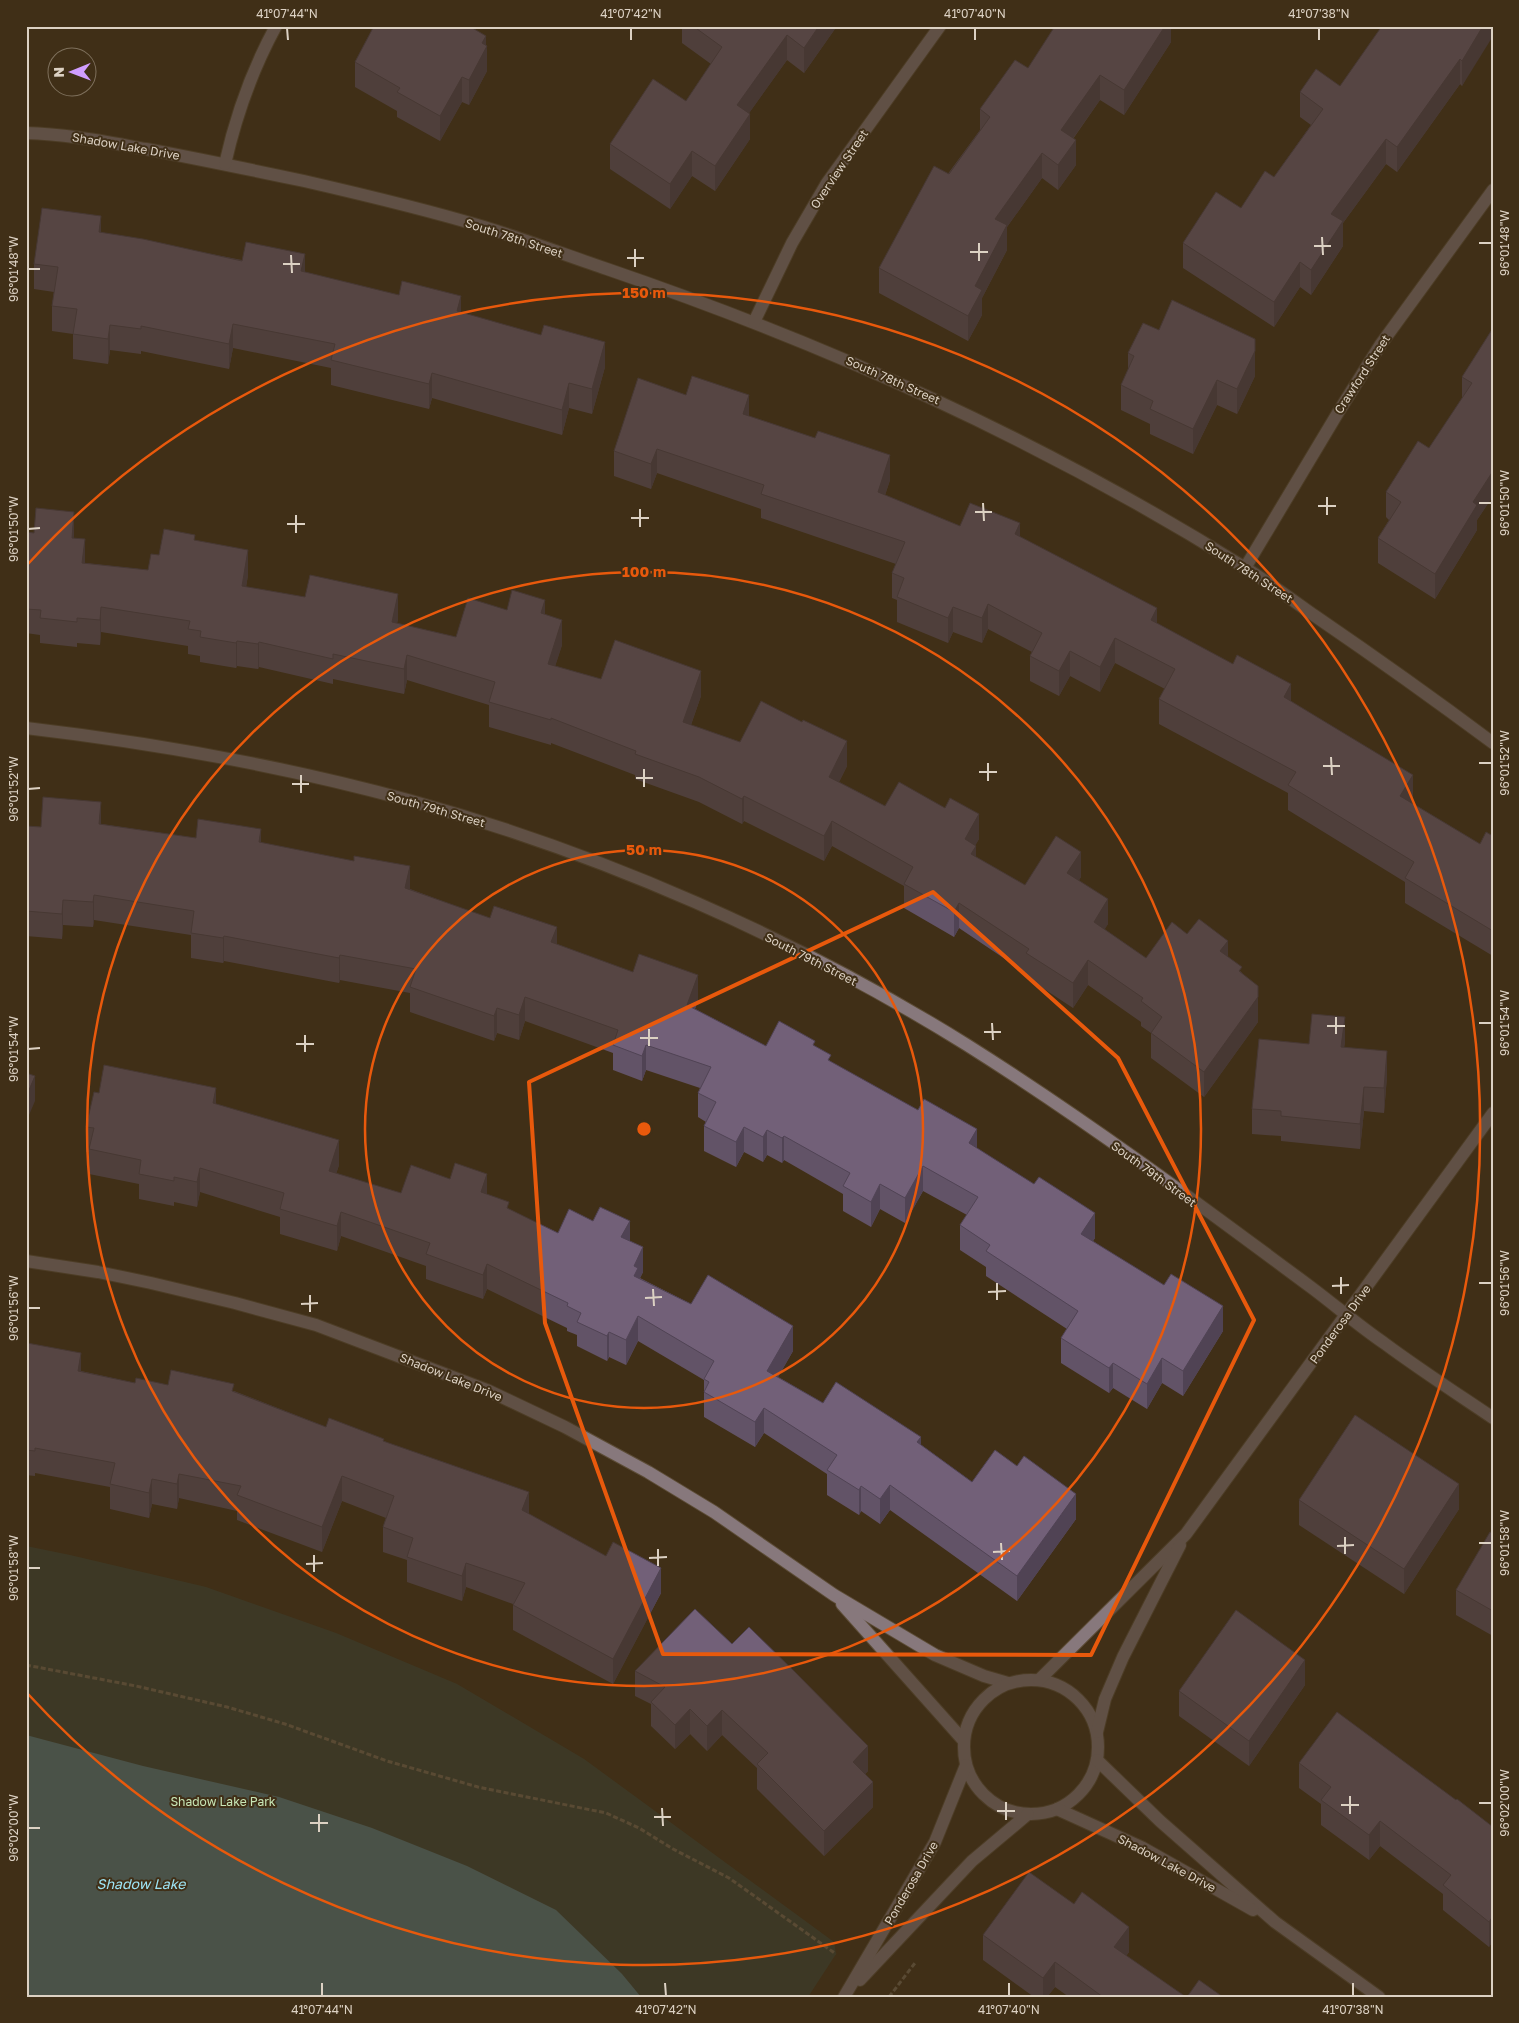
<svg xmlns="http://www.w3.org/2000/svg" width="1519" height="2023" font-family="'Golos Text',sans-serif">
  <rect width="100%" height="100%" fill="#402f17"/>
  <path fill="#3b4436" d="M26 1546 70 1555 206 1587 336 1633 457 1684 584 1759 834 1942 836 1954 808 1997H26Z"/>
  <path fill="#587c84" d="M26 1735 143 1766 279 1797 372 1828 467 1866 556 1910 622 1974 641 1997H26Z"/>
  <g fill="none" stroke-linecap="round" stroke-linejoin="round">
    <defs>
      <g id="minor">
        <path d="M26 133C67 134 106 142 146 149 199 159 252 170 304 181 365 195 425 209 484 227 526 240 566 255 607 269 832 346 1040 440 1242 566 1267 581 1291 599 1315 616 1375 657 1434 699 1493 743"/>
        <path d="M225 164C236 115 252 70 276 26"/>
        <path d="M754 322 792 243 827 183 940 26"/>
        <path d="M1245 568 1339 411 1381 344 1493 190"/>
        <path d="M26 728C155 743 283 766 408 800 601 853 797 939 967 1045 1086 1120 1199 1204 1312 1288 1336 1306 1359 1326 1384 1343 1419 1369 1456 1393 1493 1418"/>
        <path d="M26 1261 98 1272 151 1283 235 1303 316 1325 487 1390 565 1427 648 1472 714 1512 834 1595 935 1655 984 1676 1008 1683"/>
        <path d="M842 1604 964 1741"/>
        <circle cx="1031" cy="1747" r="67"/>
        <path d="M1039 1680 1186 1534 1493 1113"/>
        <path d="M1097 1732 1105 1699 1123 1657 1180 1545"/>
        <path d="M1097 1760 1160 1821 1275 1922 1379 1997"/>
        <path d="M1057 1809 1143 1848 1253 1910"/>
        <path d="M860 1980 972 1861 1028 1814"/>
        <path d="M844 1997 935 1842 966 1765"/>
      </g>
    </defs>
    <use href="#minor" stroke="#5c4c36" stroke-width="14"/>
    <g stroke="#796a56" stroke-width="3" stroke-dasharray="5 2.5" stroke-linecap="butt">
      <path d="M26 1665 136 1686 227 1707 285 1724 387 1761 478 1787 606 1813 639 1828 673 1849 729 1878 836 1954"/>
      <path d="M889 1997 915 1963"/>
    </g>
    <use href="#minor" stroke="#87787c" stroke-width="12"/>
  </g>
  <g fill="#625367">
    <path d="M374 26H477L475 30 486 46 487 71 469 105 462 102 440 141 397 117V111L355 87V62Z"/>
    <path d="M682 26H837L804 73 787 60 749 113 750 139 715 191 692 176 670 209 610 169V144L686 101 711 64 682 43Z"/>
    <path d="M1171 26V42L1124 115 1100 100 1073 139 1076 165 1058 190 1042 178 1007 227V250L982 298V315L968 341 879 293V268L980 130V109L1028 68Z"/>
    <path d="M1493 26 1462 86 1460 84 1397 172 1386 164 1343 223V246L1311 295 1300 287 1274 327 1183 268V243L1241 208 1274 177 1311 125 1300 117V92L1340 86Z"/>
    <path d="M101 233 305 272 461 312 605 367 592 414 569 408 562 435 432 398 429 409 331 385V368L233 348 229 369 141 351V354L110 350 108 364 73 359V334L52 331V306L54 292 34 289V264Z"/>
    <path d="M1493 328V496L1477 520V530L1435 599 1378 563V538L1389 520 1386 517V492L1429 448 1462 399V377Z"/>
    <path d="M1128 353 1255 376 1237 414 1217 405 1193 454 1150 434V424L1121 410V385L1128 370Z"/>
    <path d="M749 416 890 480 885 495 960 526 1020 537 1157 623 1291 701 1413 800 1412 803 1480 844 1493 836V956L1405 903V882L1288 810V793L1159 724V699L1165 689 1115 663 1100 692 1070 676 1059 696 1030 681V656L1032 652 988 629 982 643 953 632 948 643 897 622V600L892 598V573L896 564 761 518V509L657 473 651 489 614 476V451Z"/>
    <path d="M26 532 74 538 85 563 148 570 159 555 195 541 248 575 246 587 398 619 397 623 456 637 507 610 545 615 562 645 555 666 601 679 701 696 691 725 740 742 847 766 839 782 885 806 979 839 975 845 976 857 1025 885 1081 877 1079 880 1108 924 1104 929 1146 958 1187 934 1228 957 1242 973 1258 1022 1204 1097 1151 1058V1033L1141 1026V1022L1088 985 1073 1008 1026 977V973L959 928 954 937 904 908V886L832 846 824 861 744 821 742 824 699 802 635 779V775L551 743V745L489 727V705L407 680 404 694 333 679V684L259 667 258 669 237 666 236 668 200 662V656L188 654V646L101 632 100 645 77 643V647L40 643V635L26 633Z"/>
    <path d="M101 824 196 838 261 843 410 889 557 944 698 1000 695 1009 766 1046H815L831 1062 977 1148 1095 1238 1093 1241 1223 1331 1183 1396 1162 1383 1147 1409 1113 1388 1109 1393 1061 1363V1338L1067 1329 986 1276V1267L960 1250V1225L967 1215 923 1191 905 1223 880 1209 871 1227 843 1211V1194L784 1160 782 1163 767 1155 763 1162 744 1152 736 1167 704 1151V1126L706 1122 698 1117V1093L700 1088 646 1070 642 1081 613 1070V1053L525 1021 519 1040 497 1033 494 1041 410 1012V993L340 980 339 983 224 961 223 963 191 958V935L94 920 93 927 63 925 62 939 26 936V826L41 827Z"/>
    <path d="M1345 1042 1344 1047 1387 1076 1384 1113 1364 1111 1360 1149 1281 1141V1136L1252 1134V1109L1309 1044Z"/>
    <path d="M99 1093 216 1104 339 1165 336 1174 401 1193 487 1194 509 1209 558 1233 630 1241 643 1272 640 1278 691 1304 793 1351 778 1377 823 1403 921 1445 972 1482 1076 1519 1017 1601 890 1510 880 1524 861 1511 859 1515 827 1495V1474L764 1433 755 1447 704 1417V1380L638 1341 626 1365 609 1357 607 1361 577 1346V1335L567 1331V1328L487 1289 483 1299 426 1279V1266L341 1236 337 1251 280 1234V1217L200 1192 197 1207 174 1202V1206L139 1199V1184L89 1174V1152H86V1127Z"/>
    <path d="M26 1346 81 1371 135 1383 168 1385 234 1391 326 1427 384 1441 529 1514 661 1593 613 1684 513 1630V1604L466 1587 462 1601 407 1582V1560L383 1552V1527L386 1518 342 1501 322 1552 237 1520V1511L179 1498 177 1509 152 1504 149 1518 110 1509V1487L35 1473V1476L26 1475Z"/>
    <path d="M1299 1500 1459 1509 1404 1594 1299 1525Z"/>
    <path d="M1493 1533V1636L1456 1615V1590Z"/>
    <path d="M732 1644 868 1771 865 1774 873 1807 824 1856 757 1789V1768L722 1735 707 1751 690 1734 675 1749 651 1726V1704L635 1696V1671Z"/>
    <path d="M1305 1685 1249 1766 1179 1716V1691Z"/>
    <path d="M1299 1763 1456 1800 1493 1827V1941L1489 1947 1443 1910V1894L1380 1846 1369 1860 1321 1825V1804L1299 1788Z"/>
    <path d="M1074 1904 1129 1952 1126 1956 1186 1997H1069L1055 1987 1047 1997H1034L983 1960V1935Z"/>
  </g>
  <g fill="#504354">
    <path d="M462 26H477L462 47Z"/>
    <path d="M819 26H837L804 73V48Z"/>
    <path d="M1165 26H1171V42L1124 115V90Z"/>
    <path d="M1483 26H1493V36L1462 86V61Z"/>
    <path d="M787 35V60L737 130V105Z"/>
    <path d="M486 36V49L487 46V71L469 105V80L482 43Z"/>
    <path d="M1460 59V84L1397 172V147Z"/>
    <path d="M1100 75V100L1061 155V130Z"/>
    <path d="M462 77V102L440 141V116Z"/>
    <path d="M750 114V139L715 191V166Z"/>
    <path d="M1386 139V164L1343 223V246L1311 295V270L1331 214Z"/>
    <path d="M1076 140V165L1058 190V165Z"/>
    <path d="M692 151V176L670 209V184Z"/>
    <path d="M1042 153V178L1007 227V250L982 298V315L968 341V316L975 286 995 219Z"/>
    <path d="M101 216V241L99 232Z"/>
    <path d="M305 254V279L301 271Z"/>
    <path d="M1300 262V287L1274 327V302Z"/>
    <path d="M461 296V321L457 311Z"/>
    <path d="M233 324V348L229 369V344Z"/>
    <path d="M110 325V350L108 364V339Z"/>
    <path d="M605 342V367L592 414V389Z"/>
    <path d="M1255 351V376L1237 414V389Z"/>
    <path d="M432 373V398L429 409V384Z"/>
    <path d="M1217 380V405L1193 454V429Z"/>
    <path d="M569 383V408L562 435V410Z"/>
    <path d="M749 395V420L743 414Z"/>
    <path d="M657 449V473L651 489V464Z"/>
    <path d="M890 455V480L878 517V492Z"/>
    <path d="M1493 471V496L1477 520V530L1435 599V574L1473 502Z"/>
    <path d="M74 512V536L72 563V538Z"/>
    <path d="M1020 523V548L1015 534Z"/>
    <path d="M85 539V564L82 563Z"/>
    <path d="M248 550V575L242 611V586Z"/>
    <path d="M398 594V619L392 647V622Z"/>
    <path d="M545 600V625L541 613Z"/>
    <path d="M988 604V629L982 643V618Z"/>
    <path d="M101 607V632L100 645V620Z"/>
    <path d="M953 607V632L948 643V618Z"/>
    <path d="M1157 608V633L1151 620Z"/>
    <path d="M562 620V645L548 689V664Z"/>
    <path d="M1115 638V663L1100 692V667Z"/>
    <path d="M237 641V666L236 668V643Z"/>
    <path d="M259 642V667L258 669V644Z"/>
    <path d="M1070 651V676L1059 696V671Z"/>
    <path d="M407 655V680L404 694V669Z"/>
    <path d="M701 671V696L683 747V722Z"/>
    <path d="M1291 684V708L1284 697Z"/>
    <path d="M847 741V766L829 802V777Z"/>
    <path d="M1413 775V800L1400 821V796Z"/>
    <path d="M744 796V821L742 824V799Z"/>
    <path d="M101 802V827L99 824Z"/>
    <path d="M979 814V839L965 864V839Z"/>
    <path d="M832 821V846L824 861V836Z"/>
    <path d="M261 829V854L259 842Z"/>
    <path d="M976 846V871L971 854Z"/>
    <path d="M1081 852V877L1067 898V873Z"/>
    <path d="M410 866V891L405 888Z"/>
    <path d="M94 895V920L93 927V902Z"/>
    <path d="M1108 899V924L1094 947V922Z"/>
    <path d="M63 900V925L62 939V914Z"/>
    <path d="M959 903V928L954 937V912Z"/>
    <path d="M557 927V951L551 942Z"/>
    <path d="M224 936V961L223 963V938Z"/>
    <path d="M1228 941V966L1220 951Z"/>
    <path d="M340 955V980L339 983V958Z"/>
    <path d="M1088 960V985L1073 1008V983Z"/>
    <path d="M698 975V1000L687 1030V1005Z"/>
    <path d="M525 997V1021L519 1040V1015Z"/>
    <path d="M1258 997V1022L1204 1097V1072Z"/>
    <path d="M497 1008V1033L494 1041V1016Z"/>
    <path d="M1345 1017V1042L1341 1072V1047Z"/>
    <path d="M646 1045V1070L642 1081V1056Z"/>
    <path d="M1387 1051V1076L1384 1113V1088Z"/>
    <path d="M35 1076V1101L26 1122V1097Z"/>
    <path d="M1364 1087V1111L1360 1149V1124Z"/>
    <path d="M216 1088V1113L213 1103Z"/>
    <path d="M744 1127V1152L736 1167V1142Z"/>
    <path d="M977 1129V1154L969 1143Z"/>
    <path d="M767 1130V1155L763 1162V1137Z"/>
    <path d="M784 1136V1160L782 1163V1138Z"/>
    <path d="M339 1140V1165L329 1196V1171Z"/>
    <path d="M923 1166V1191L905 1223V1198Z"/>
    <path d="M200 1168V1192L197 1207V1182Z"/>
    <path d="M487 1174V1199L481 1192Z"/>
    <path d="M880 1184V1209L871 1227V1202Z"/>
    <path d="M341 1212V1236L337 1251V1226Z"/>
    <path d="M1095 1213V1238L1081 1259V1234Z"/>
    <path d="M630 1221V1246L621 1237Z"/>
    <path d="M643 1247V1272L638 1282 634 1301V1266Z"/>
    <path d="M487 1264V1289L483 1299V1275Z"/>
    <path d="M1223 1306V1331L1183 1396V1371Z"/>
    <path d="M638 1316V1341L626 1365V1340Z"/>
    <path d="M793 1326V1351L767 1396V1371Z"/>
    <path d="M609 1332V1357L607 1361V1336Z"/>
    <path d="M81 1353V1378L78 1371Z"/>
    <path d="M1162 1358V1383L1147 1409V1384Z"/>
    <path d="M1113 1363V1388L1109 1393V1368Z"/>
    <path d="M764 1408V1433L755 1447V1422Z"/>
    <path d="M921 1437V1462L917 1442Z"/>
    <path d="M179 1474V1498L177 1509V1484Z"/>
    <path d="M342 1476V1501L322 1552V1527Z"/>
    <path d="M152 1479V1504L149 1518V1493Z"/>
    <path d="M1459 1484V1509L1404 1594V1569Z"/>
    <path d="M890 1485V1510L880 1524V1499Z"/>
    <path d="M861 1486V1511L859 1515V1490Z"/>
    <path d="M529 1492V1517L522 1510Z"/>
    <path d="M1076 1494V1519L1017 1601V1576Z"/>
    <path d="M466 1563V1587L462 1601V1576Z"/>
    <path d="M661 1568V1593L613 1684V1659Z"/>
    <path d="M1305 1660V1685L1249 1766V1741Z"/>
    <path d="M690 1709V1734L675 1749V1725Z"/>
    <path d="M722 1710V1735L707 1751V1726Z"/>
    <path d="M868 1746V1771L853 1787V1762Z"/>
    <path d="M873 1782V1807L824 1856V1831Z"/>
    <path d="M1380 1821V1846L1369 1860V1835Z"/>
    <path d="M1493 1916V1941L1489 1947V1922Z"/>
    <path d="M1129 1927V1952L1114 1972V1947Z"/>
    <path d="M1055 1962V1987L1047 1997H1043V1978Z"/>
  </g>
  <g fill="#726078" stroke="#504354">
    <path d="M374 26H469L486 36 482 43 487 46 469 80 462 77 440 116 397 92 400 88 355 62Z"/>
    <path d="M693 26H819L804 48 787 35 737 105 750 114 715 166 692 151 670 184 610 144 653 79 686 101 722 47Z"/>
    <path d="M1055 26H1165L1124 90 1100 75 1061 130 1076 140 1058 165 1042 153 995 219 1007 225 975 286 982 290 968 316 879 268 934 166 949 174 990 117 980 109 1015 60 1028 68Z"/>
    <path d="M1382 26H1483L1462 61 1460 59 1397 147 1386 139 1331 214 1343 221 1311 270 1300 262 1274 302 1183 243 1216 192 1241 208 1265 171 1274 177 1323 109 1300 92 1316 69 1340 86Z"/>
    <path d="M42 208 101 216 99 232 143 239 242 261 246 242 305 254 301 271 399 295 402 281 461 296 457 311 541 335 544 325 605 342 592 389 569 383 562 410 432 373 429 384 331 360 335 344 233 324 229 344 141 326V329L110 325 108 339 73 334 77 309 52 306 58 267 34 264Z"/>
    <path d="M1172 300 1255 339V351L1237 389 1217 380 1193 429 1150 409 1153 401 1121 385 1134 356 1128 353 1143 323 1159 330Z"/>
    <path d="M1493 328V471L1473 502 1477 505 1435 574 1378 538 1401 502 1386 492 1418 441 1429 448 1472 383 1462 377Z"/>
    <path d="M692 376 749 395 743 414 815 438 818 431 890 455 878 492 960 526 970 503 1020 523 1015 534 1157 608 1151 620 1233 664 1237 655 1291 684 1284 697 1413 775 1400 796 1480 844 1486 832 1493 836V931L1405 878 1414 862 1288 785 1296 772 1159 699 1175 669 1115 638 1100 667 1070 651 1059 671 1030 656 1042 633 988 604 982 618 953 607 948 618 897 597 904 578 892 573 905 542 761 494 764 485 657 449 651 464 614 451 638 378 686 395Z"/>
    <path d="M36 508 74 512 72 538 85 539 82 563 148 570 151 554 159 555 164 529 195 535 194 540 248 550 242 586 305 597 310 575 398 594 392 622 456 637 468 598 507 610 512 590 545 600 541 613 562 620 548 664 601 679 615 640 701 671 683 722 740 742 761 701 802 722 803 720 847 741 829 777 885 806 899 782 945 808 950 798 979 814 965 839 976 846 971 854 1025 885 1056 836 1081 852 1067 873 1108 899 1094 922 1146 958 1172 922 1187 934 1199 919 1228 941 1220 951 1242 967 1239 971 1258 986V997L1204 1072 1151 1033 1162 1017 1141 1001 1143 998 1088 960 1073 983 1026 953 1029 949 959 903 954 912 904 884 913 867 832 821 824 836 744 796 742 799 699 777 635 754 636 751 551 718V720L489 702 495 682 407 655 404 669 333 654V659L259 642 258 644 237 641 236 643 200 637 201 631 188 629 190 621 101 607 100 620 77 618V622L40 618 41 610 26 609V532L34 533Z"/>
    <path d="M43 797 101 802 99 824 196 838 198 819 261 829 259 842 354 861V856L410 866 405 888 490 918 494 906 557 927 551 942 633 972 639 954 698 975 687 1005 766 1046 779 1021 815 1041 813 1045 831 1055 828 1060 918 1110 924 1099 977 1129 969 1143 1034 1184 1039 1177 1095 1213 1081 1234 1164 1285 1171 1274 1223 1306 1183 1371 1162 1358 1147 1384 1113 1363 1109 1368 1061 1338 1078 1311 986 1251 990 1245 960 1225 978 1197 923 1166 905 1198 880 1184 871 1202 843 1186 850 1173 784 1136 782 1138 767 1130 763 1137 744 1127 736 1142 704 1126 716 1102 698 1093 711 1067 646 1045 642 1056 613 1045 618 1030 525 997 519 1015 497 1008 494 1016 410 987 416 969 340 955 339 958 224 936 223 938 191 933 194 911 94 895 93 902 63 900 62 914 26 911V826L41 827Z"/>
    <path d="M1312 1014 1345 1017 1341 1047 1387 1051 1384 1088 1364 1087 1360 1124 1281 1116V1111L1252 1109 1259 1039 1309 1044Z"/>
    <path d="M104 1065 216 1088 213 1103 339 1140 329 1171 401 1193 411 1165 450 1179 455 1163 487 1174 481 1192 509 1202 507 1208 558 1233 569 1209 593 1221 600 1207 630 1221 621 1237 643 1247 634 1266 638 1268 634 1276 691 1304 708 1275 793 1326 767 1371 823 1403 836 1382 921 1437 917 1442 972 1482 995 1450 1017 1466 1024 1456 1076 1494 1017 1576 890 1485 880 1499 861 1486 859 1490 827 1470 837 1455 764 1408 755 1422 704 1392 709 1382 704 1379 714 1361 638 1316 626 1340 609 1332 607 1336 577 1322 581 1313 567 1306 568 1303 487 1264 483 1275 426 1254 430 1243 341 1212 337 1226 280 1209 284 1193 200 1168 197 1182 174 1177V1181L139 1174 141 1160 89 1149 94 1128 86 1127 94 1092 99 1093Z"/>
    <path d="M26 1073 35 1076 26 1097Z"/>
    <path d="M27 1343 81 1353 78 1371 135 1383 136 1378 168 1385 171 1370 234 1384 232 1391 326 1427 329 1418 384 1439 383 1441 529 1492 522 1510 606 1556 613 1542 661 1568 613 1659 513 1605 525 1583 466 1563 462 1576 407 1557 413 1538 383 1527 394 1496 342 1476 322 1527 237 1495 241 1486 179 1474 177 1484 152 1479 149 1493 110 1484 115 1463 35 1448V1451L26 1450Z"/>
    <path d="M1355 1415 1459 1484 1404 1569 1299 1500Z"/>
    <path d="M1490 1532 1493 1533V1611L1456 1590Z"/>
    <path d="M695 1609 732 1644 749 1627 794 1671 868 1746 853 1762 873 1782 824 1831 757 1764 768 1753 722 1710 707 1726 690 1709 675 1725 651 1702 665 1687 635 1671Z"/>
    <path d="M1236 1610 1305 1660 1249 1741 1179 1691Z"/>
    <path d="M1337 1712 1456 1800 1457 1799 1493 1827V1916L1489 1922 1443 1885 1451 1875 1380 1821 1369 1835 1321 1800 1331 1787 1299 1763Z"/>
    <path d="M1029 1872 1074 1904 1082 1892 1129 1927 1114 1947 1186 1997H1103L1055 1962 1043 1978 983 1935Z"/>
    <path d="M1199 1980 1223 1997H1187Z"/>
  </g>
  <path d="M0 0H1519V2023H0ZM933 892 1118 1058 1254 1320 1091 1655 663 1654 545 1323 529 1082Z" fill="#402f17" fill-opacity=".55" fill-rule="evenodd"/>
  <path fill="none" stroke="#e8590c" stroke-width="4" stroke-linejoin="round" d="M933 892 1118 1058 1254 1320 1091 1655 663 1654 545 1323 529 1082Z"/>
  <path fill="none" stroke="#dcd1c3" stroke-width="2" d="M287 28 288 40M631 28V40M975 28V40M1319 28V40M1322 237 1323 255M979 243V261M1479 243H1492M1314 246H1331M635 249V267M970 252H988M291 255 292 273M627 258H644M283 264H300M28 269H40M1327 497V515M983 503 984 521M1479 503H1492M1318 506H1336M640 509V527M975 512H992M296 515V533M631 518H649M287 524H305M28 529 40 528M1331 757 1332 775M988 763V781M1479 763H1492M1323 766H1340M644 769V787M979 772H997M301 775V793M636 778H653M292 784H309M28 789 40 788M1336 1017V1034M992 1023 993 1040M1479 1023H1492M1327 1026H1345M649 1029V1046M984 1032H1001M305 1035V1052M640 1038H658M296 1044H314M28 1049 40 1048M1341 1277V1294M997 1283V1300M1479 1283H1492M1332 1286 1349 1285M653 1289 654 1306M988 1292 1006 1291M310 1295V1312M645 1298 662 1297M301 1304 318 1303M28 1308H40M1345 1537V1554M1001 1543 1002 1560M1479 1543H1492M1337 1546 1354 1545M658 1549V1566M993 1552 1010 1551M314 1555V1572M649 1558 667 1557M306 1564 323 1563M28 1568H40M1350 1796V1814M1006 1802V1820M1479 1803H1492M1341 1805H1359M662 1808 663 1826M997 1811H1015M319 1814V1832M654 1817H671M310 1823H328M28 1828H40M322 1983V1996M665 1983 666 1996M1009 1983V1996M1353 1983V1996"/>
  <g fill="none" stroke="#e8590c" stroke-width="2.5">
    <circle cx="644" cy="1129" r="279"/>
    <circle cx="644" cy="1129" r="557"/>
    <path d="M28 564A836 836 0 1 1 28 1694"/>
  </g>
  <g text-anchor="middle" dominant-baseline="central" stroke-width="4" stroke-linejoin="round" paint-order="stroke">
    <g font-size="12" fill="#dcd1c3" stroke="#402f17">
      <text transform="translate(126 146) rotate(10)">Shadow Lake Drive</text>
      <text transform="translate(839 169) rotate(-56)">Overview Street</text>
      <text transform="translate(514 238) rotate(18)">South 78th Street</text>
      <text transform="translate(1362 374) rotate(-57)">Crawford Street</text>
      <text transform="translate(893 380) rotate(24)">South 78th Street</text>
      <text transform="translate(1249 572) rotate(33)">South 78th Street</text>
      <text transform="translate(436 809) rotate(16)">South 79th Street</text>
      <text transform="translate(811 959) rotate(27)">South 79th Street</text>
      <text transform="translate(1154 1174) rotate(36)">South 79th Street</text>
      <text transform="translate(1340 1324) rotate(-54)">Ponderosa Drive</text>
      <text transform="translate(451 1377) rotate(22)">Shadow Lake Drive</text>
      <text transform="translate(1167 1863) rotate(28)">Shadow Lake Drive</text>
      <text transform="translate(911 1883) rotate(-60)">Ponderosa Drive</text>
    </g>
    <g font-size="12" fill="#c8e7b7" stroke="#402f17">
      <text x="223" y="1801">Shadow Lake Park</text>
    </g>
    <g font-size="14" font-style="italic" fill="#9de3f3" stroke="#402f17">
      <text x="141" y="1883">Shadow Lake</text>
    </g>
  </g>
  <circle cx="644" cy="1129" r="8" fill="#e8590c" stroke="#402f17" stroke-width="2.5"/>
  <g font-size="15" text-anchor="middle" font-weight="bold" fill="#e8590c" stroke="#402f17" stroke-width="4" stroke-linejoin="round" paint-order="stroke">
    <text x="644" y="298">150 m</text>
    <text x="644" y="577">100 m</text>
    <text x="644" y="855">50 m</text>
  </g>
  <rect width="1519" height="2023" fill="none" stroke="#402f17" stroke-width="55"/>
  <g transform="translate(72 72) rotate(269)"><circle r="24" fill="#402f17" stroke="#7e705c"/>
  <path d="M0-4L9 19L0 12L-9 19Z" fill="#d09dff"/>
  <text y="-8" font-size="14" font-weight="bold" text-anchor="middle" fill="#dcd1c3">N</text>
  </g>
  <rect x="28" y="28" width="1464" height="1968" fill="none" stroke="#dcd1c3" stroke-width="2"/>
  <g font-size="12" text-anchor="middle" fill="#dcd1c3">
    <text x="287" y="18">41°07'44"N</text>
    <text x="631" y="18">41°07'42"N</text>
    <text x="975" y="18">41°07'40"N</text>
    <text x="1319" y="18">41°07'38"N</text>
    <text transform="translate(1505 243) rotate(-90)" y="4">96°01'48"W</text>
    <text transform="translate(14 269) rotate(-90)" y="4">96°01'48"W</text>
    <text transform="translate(1505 503) rotate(-90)" y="4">96°01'50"W</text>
    <text transform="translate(14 529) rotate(-90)" y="4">96°01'50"W</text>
    <text transform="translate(1505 763) rotate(-90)" y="4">96°01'52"W</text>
    <text transform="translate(14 789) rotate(-90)" y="4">96°01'52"W</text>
    <text transform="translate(1505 1023) rotate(-90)" y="4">96°01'54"W</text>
    <text transform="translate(14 1049) rotate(-90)" y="4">96°01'54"W</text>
    <text transform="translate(1505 1283) rotate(-90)" y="4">96°01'56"W</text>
    <text transform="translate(14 1308) rotate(-90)" y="4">96°01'56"W</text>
    <text transform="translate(1505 1543) rotate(-90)" y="4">96°01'58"W</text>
    <text transform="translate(14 1568) rotate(-90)" y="4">96°01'58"W</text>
    <text transform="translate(1505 1803) rotate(-90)" y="4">96°02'00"W</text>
    <text transform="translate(14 1828) rotate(-90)" y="4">96°02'00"W</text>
    <text x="322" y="2014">41°07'44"N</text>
    <text x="666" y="2014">41°07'42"N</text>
    <text x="1009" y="2014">41°07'40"N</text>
    <text x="1353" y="2014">41°07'38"N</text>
  </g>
</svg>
